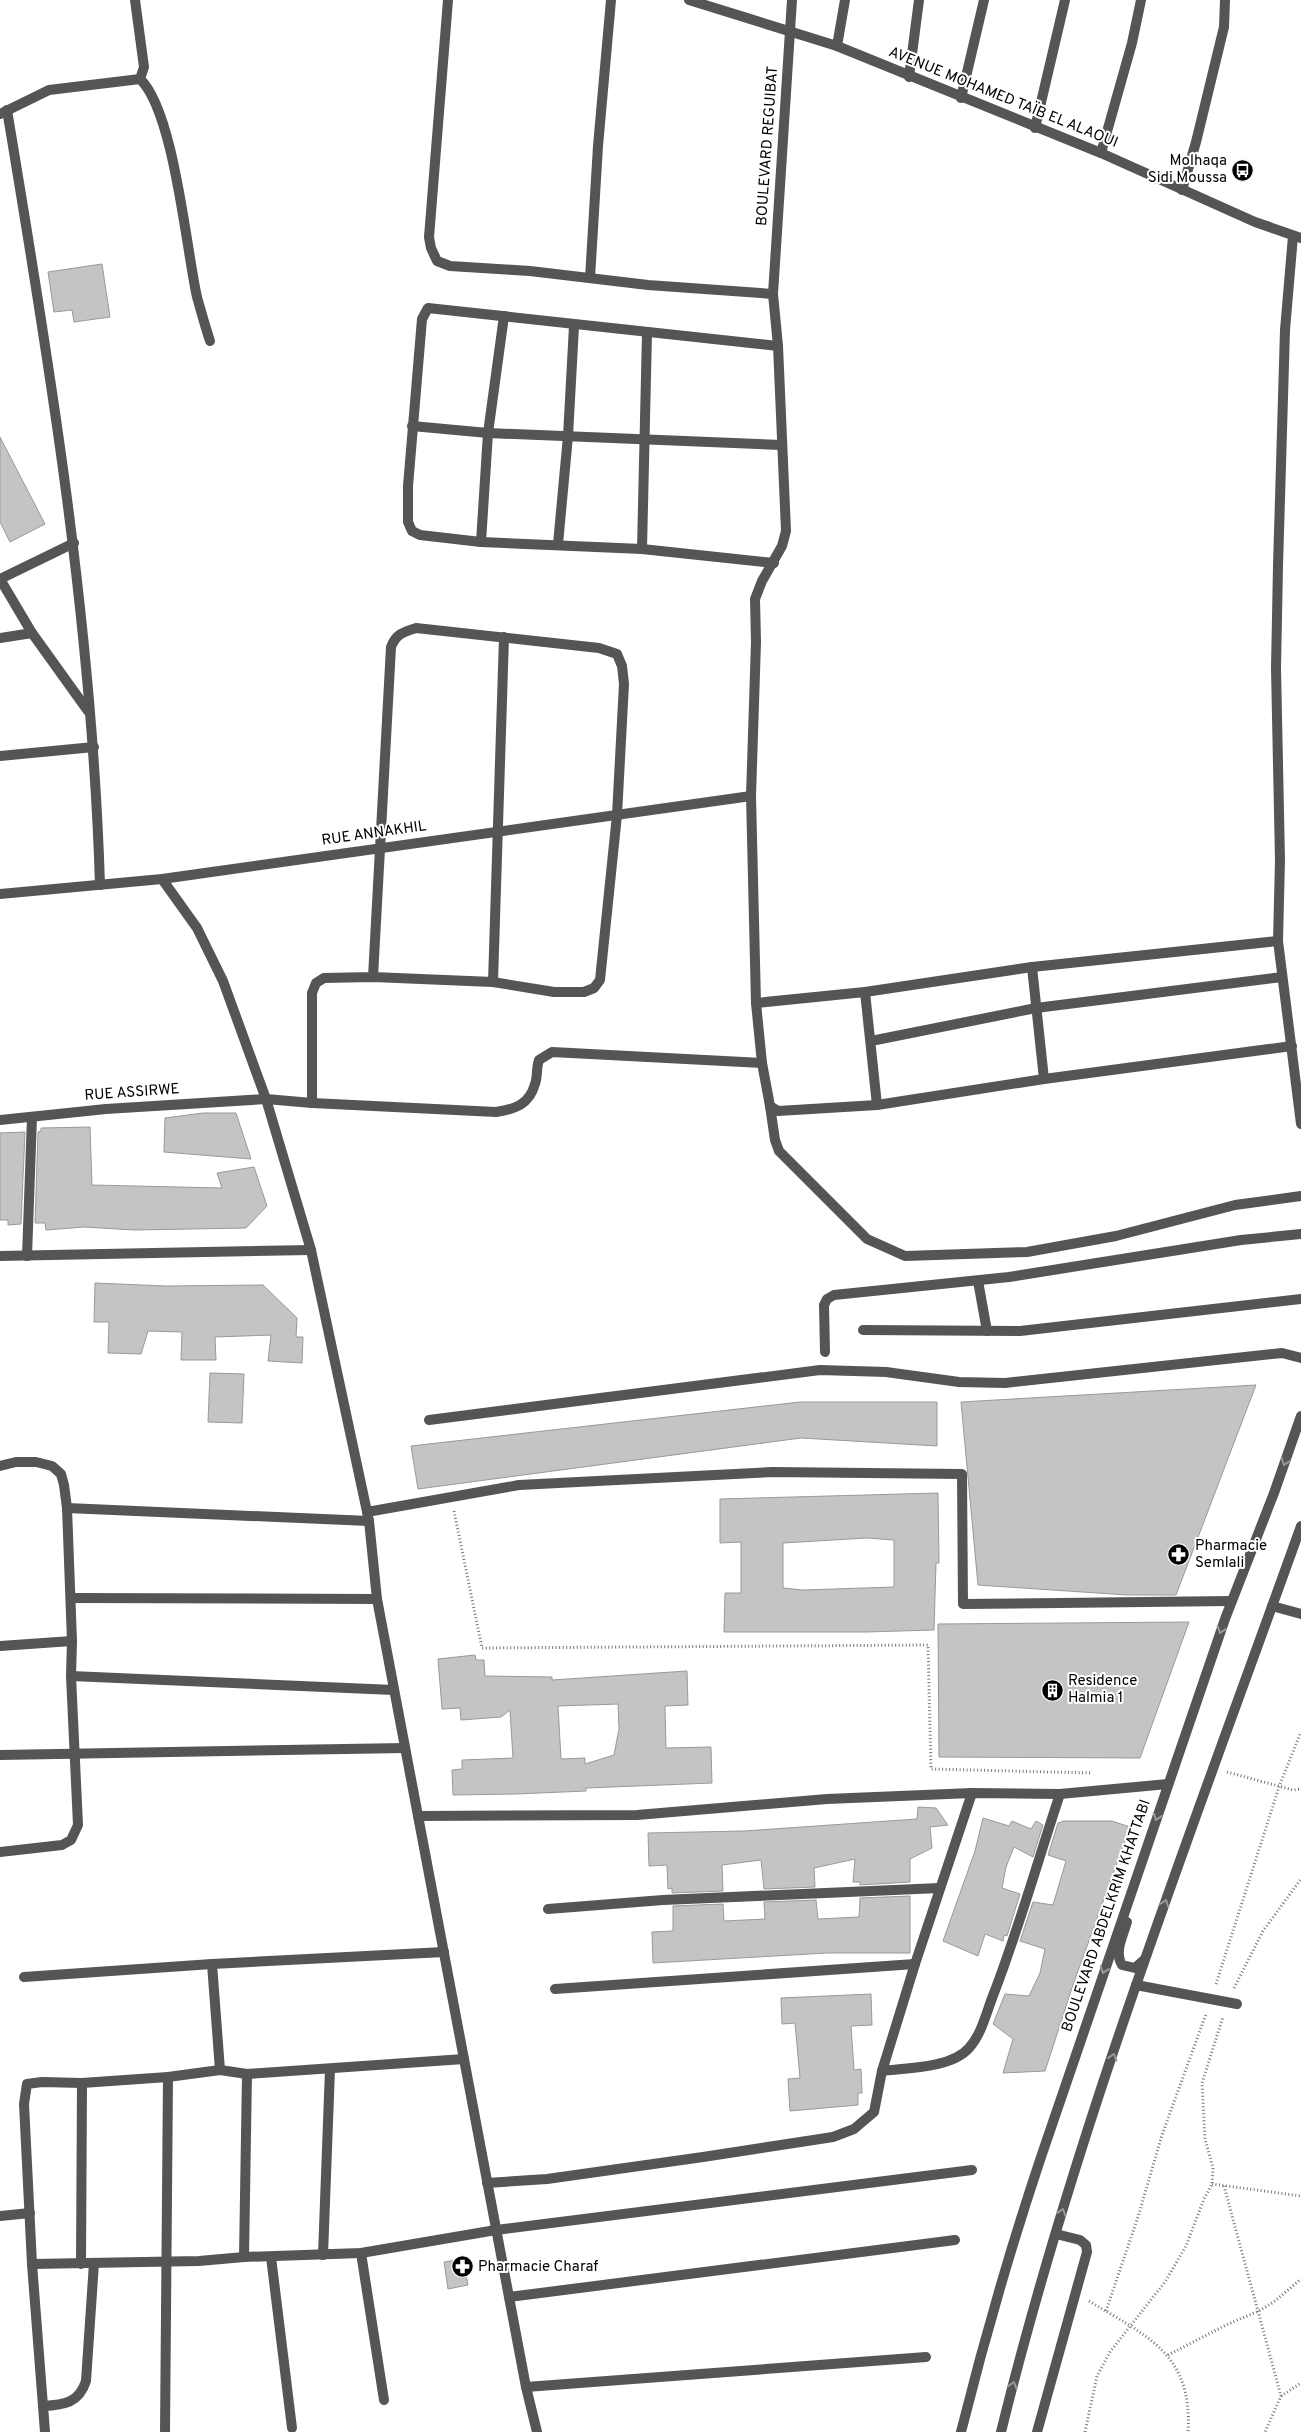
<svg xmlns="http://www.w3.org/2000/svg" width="1301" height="2432" font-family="Overpass,sans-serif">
  <rect width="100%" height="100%" fill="#fff"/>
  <g fill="#c4c4c4" stroke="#999" fill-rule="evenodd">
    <path d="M102 264 110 317 74 322 72 310 54 312 48 272Z"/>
    <path d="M0 437 45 524 10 542 0 522Z"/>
    <path d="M203 1113H236L251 1159 164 1152 165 1118Z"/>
    <path d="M90 1127 92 1185 222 1188 217 1173 254 1167 267 1206 246 1228 134 1230 84 1227 46 1230 45 1223H35L38 1132 41 1131V1128Z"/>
    <path d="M25 1132 21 1224 8 1225V1220H0V1133Z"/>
    <path d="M95 1283 166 1286 263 1285 297 1318 296 1337H303L302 1363 268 1361 271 1335 215 1337 216 1360H181L182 1332 148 1331 141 1354 108 1353 109 1322H94Z"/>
    <path d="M210 1373 244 1374 242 1423 208 1422Z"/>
    <path d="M1256 1385 1176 1595H1127L978 1585 961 1402Z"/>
    <path d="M800 1402H937V1446L801 1438 418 1489 411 1446Z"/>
    <path d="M938 1493 939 1563H936L934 1630 866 1632H724L725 1593H741V1542L720 1543V1499ZM867 1538 894 1540V1587L803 1590 783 1588V1543Z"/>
    <path d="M1189 1622 1140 1758 939 1757 938 1624Z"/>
    <path d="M475 1655 476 1660H484L485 1676 552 1677V1680L687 1671 688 1705 665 1706 666 1748 711 1747 712 1783 586 1788V1791L516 1794 453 1795 452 1770 462 1769V1760L513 1758 510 1710 501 1717 461 1720 460 1708 442 1709 438 1659ZM618 1704 619 1729 614 1755 585 1764V1758L561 1759 558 1706Z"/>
    <path d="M918 1807 936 1808 948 1825 930 1827 932 1848 910 1859V1882L860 1885V1882H853L855 1859 814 1868 815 1887 764 1889 761 1860 722 1865 723 1891 672 1893V1888L668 1889 667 1865 649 1866 648 1833 744 1831 917 1819Z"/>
    <path d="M983 1818 1009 1826 1012 1821 1031 1829 1036 1821 1043 1825 1033 1857 1014 1847 1006 1867 1002 1888 1020 1894 1007 1936 1004 1935 1003 1941 985 1934 978 1956 943 1941 975 1851Z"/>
    <path d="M1064 1821H1112L1130 1827 1073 1985 1045 2071 1003 2073 1013 2039 993 2024 1005 1994 1029 1996 1040 1973 1045 1949 1020 1941 1033 1902 1053 1905 1066 1861 1048 1855 1058 1823Z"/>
    <path d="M910 1896V1953H827L653 1963 652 1932 673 1931V1906L723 1904 724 1921 765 1919 764 1902 816 1900 818 1919 859 1917 860 1898Z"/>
    <path d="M871 1994 872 2025 851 2026 854 2070 861 2069 862 2093H858V2105L790 2111 788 2079 800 2078 795 2023 782 2024 781 1998Z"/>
    <path d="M463 2259 468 2285 448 2289 444 2262Z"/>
  </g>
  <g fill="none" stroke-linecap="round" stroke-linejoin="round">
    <g stroke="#777" stroke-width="3" stroke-dasharray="1 2.5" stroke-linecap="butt">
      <path d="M454 1511 482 1648 928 1645 931 1769 1092 1773"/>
      <path d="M1227 1772 1293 1790 1301 1789"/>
      <path d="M1216 1984 1279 1787 1301 1732"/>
      <path d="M1234 1988 1263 1931 1301 1879"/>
      <path d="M1212 2184 1301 2196"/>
      <path d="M1224 2186 1281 2396 1265 2432"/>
      <path d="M1089 2301C1146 2336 1193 2353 1188 2432"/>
      <path d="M1106 2311 1138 2217 1162 2135 1206 2014"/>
      <path d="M1168 2355 1228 2324 1259 2311 1275 2301 1301 2279"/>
      <path d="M1281 2396 1301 2383"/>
      <path d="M1085 2432 1097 2376 1110 2352 1165 2282 1186 2246 1204 2199 1212 2184 1213 2168 1205 2139 1202 2083 1223 2017"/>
    </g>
    <g stroke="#555" stroke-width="10">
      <path d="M140 79C174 111 186 248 197 297 201 311 205 326 210 341"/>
      <path d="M770 1106 775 1140 779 1151 867 1239 905 1256 1027 1252 1116 1236 1235 1205 1301 1196"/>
      <path d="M863 1330 1020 1331 1301 1299"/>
      <path d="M1272 1606 1301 1614"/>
      <path d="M1136 1985 1237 2004"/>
      <path d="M43 2406C64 2405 79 2403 86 2381L94 2263"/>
      <path d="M1037 2432 1087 2252 1086 2245 1080 2240 1056 2234"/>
    </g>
    <g stroke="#555" stroke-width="10">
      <path d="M978 1281 987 1331"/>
      <path d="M825 1352 824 1305 827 1299 834 1295 1009 1277 1241 1240 1301 1234"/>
    </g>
    <g stroke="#555" stroke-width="10">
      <path d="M448 0 429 237 431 248 437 261 450 266 530 271 648 285 773 294"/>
      <path d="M837 46 845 0"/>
      <path d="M909 77 919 0"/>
      <path d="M961 98 984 0"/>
      <path d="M7 110C50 367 92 624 100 885"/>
      <path d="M0 114 49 90 140 79 144 67 135 0"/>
      <path d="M1035 128 1065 0"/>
      <path d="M1101 153 1132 43 1141 0"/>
      <path d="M1182 190 1196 142 1224 27 1225 0"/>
      <path d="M1293 236 1285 330 1278 566 1276 668 1280 860 1278 941 1301 1124"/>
      <path d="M590 278 598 146 611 0"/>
      <path d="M412 426 488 433 782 445"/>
      <path d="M481 542 488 433 504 316"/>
      <path d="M558 544 568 436 574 326"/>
      <path d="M642 549 647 333"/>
      <path d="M774 563 642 549 481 542 420 535 412 531 408 522V486L422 319 428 308 778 346"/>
      <path d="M0 579 32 633 88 711"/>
      <path d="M0 579 74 543"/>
      <path d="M0 638 32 633"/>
      <path d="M0 756 94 747"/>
      <path d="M162 879 197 928 223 981 266 1099 311 1250 369 1521 377 1599 526 2387 537 2432"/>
      <path d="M0 894 162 879 751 796"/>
      <path d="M1032 967 1044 1079"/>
      <path d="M493 982 504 637"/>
      <path d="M865 992 877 1105"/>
      <path d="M756 1003 865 992 1032 967 1278 941"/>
      <path d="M871 1041 1036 1008 1282 977"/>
      <path d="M762 1063 770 1106 778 1111 877 1105 1044 1079 1292 1046"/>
      <path d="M312 1103V993L316 983 324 978 373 977 493 982 554 992H584L594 988 600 980 617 815 624 684 622 666 617 654 599 648 416 628C403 632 396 634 391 647L373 977"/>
      <path d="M0 1120 106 1109 266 1099 312 1103 496 1112C515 1109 529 1105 535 1084 538 1076 536 1068 539 1060L552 1052 762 1063 756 1003 751 796 756 642 755 599 762 581 782 546 786 531 778 346 773 294 792 0"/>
      <path d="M0 1256 311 1250"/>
      <path d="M27 1256 32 1117"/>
      <path d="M429 1420 820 1370 886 1372 959 1382 1005 1383 1282 1353 1301 1358"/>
      <path d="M0 1466 16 1462H36L52 1466 61 1474 64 1485 67 1508 72 1641 71 1676 78 1825 71 1840 62 1845 0 1852"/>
      <path d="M67 1508 369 1521"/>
      <path d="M367 1512 519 1485 772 1472 962 1474 963 1604 1231 1601"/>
      <path d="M71 1598 377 1599"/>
      <path d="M0 1646 72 1641"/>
      <path d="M71 1676 394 1690"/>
      <path d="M0 1755 405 1748"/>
      <path d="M418 1816 637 1815 827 1799 972 1793 1060 1794 1168 1784"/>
      <path d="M548 1909 663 1900 940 1888"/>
      <path d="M212 1964 220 2070"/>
      <path d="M24 1977 212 1964 444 1952"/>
      <path d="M555 1989 915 1964"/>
      <path d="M882 2071C907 2068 952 2068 969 2048 982 2034 987 2010 994 1993 1019 1928 1038 1860 1060 1794"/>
      <path d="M487 2183 547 2179 703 2157 833 2137 854 2129 874 2112 882 2071 915 1964 972 1793"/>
      <path d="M0 2216 30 2213"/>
      <path d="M361 2253 384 2400"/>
      <path d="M323 2255 330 2069"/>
      <path d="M244 2257 247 2074"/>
      <path d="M271 2257 292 2428"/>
      <path d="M32 2264 199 2261 244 2257 361 2253 496 2230 972 2170"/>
      <path d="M81 2264 82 2083"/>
      <path d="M509 2297 955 2240"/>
      <path d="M526 2387 926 2357"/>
      <path d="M45 2432 32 2264 24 2104 27 2084 42 2082 82 2083 168 2077 220 2070 247 2074 464 2059"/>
      <path d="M165 2432 168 2077"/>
    </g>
    <g stroke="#555" stroke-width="10">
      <path d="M689 0 837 46 1101 153 1255 222 1301 238"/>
      <path d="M1127 1922C1123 1936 1114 1952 1122 1965L1135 1968 1144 1960"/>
      <path d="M961 2432C984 2340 1010 2250 1040 2160L1225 1619 1274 1493 1301 1416"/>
      <path d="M1001 2432C1077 2123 1194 1825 1301 1526"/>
    </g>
  </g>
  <defs><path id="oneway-chevron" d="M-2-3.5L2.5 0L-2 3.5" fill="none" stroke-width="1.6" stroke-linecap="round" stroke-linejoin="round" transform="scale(1.25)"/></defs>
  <g stroke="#999">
    <use href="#oneway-chevron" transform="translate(1285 1462) rotate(109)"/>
    <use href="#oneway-chevron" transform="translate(1221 1630) rotate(109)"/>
    <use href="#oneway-chevron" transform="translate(1157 1817) rotate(109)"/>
    <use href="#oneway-chevron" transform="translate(1165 1903) rotate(-70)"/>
    <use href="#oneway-chevron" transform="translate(1104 1970) rotate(109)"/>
    <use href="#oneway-chevron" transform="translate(1113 2057) rotate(-72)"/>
    <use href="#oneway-chevron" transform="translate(1062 2212) rotate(-73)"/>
    <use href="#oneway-chevron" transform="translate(1013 2385) rotate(-74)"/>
  </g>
  <defs>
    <symbol id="bus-disc" viewBox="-11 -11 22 22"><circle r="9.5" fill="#000" stroke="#fff"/><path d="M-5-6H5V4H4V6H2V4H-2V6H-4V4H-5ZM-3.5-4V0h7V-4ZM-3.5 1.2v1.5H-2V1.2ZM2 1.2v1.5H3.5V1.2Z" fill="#fff"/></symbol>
    <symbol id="pharmacy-disc" viewBox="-11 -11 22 22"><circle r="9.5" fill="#000" stroke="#fff"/><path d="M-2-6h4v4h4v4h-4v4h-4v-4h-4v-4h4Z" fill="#fff"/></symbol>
    <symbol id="building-disc" viewBox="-11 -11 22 22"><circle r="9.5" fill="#000" stroke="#fff"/><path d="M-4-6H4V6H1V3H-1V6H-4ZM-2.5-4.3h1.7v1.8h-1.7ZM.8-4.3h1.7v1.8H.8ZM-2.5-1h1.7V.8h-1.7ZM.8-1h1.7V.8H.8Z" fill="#fff"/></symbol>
  </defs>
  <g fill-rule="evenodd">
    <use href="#bus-disc" x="1230" y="158" width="25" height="25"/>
    <use href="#pharmacy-disc" x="1166" y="1542" width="25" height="25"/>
    <use href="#building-disc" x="1040" y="1678" width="25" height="25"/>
    <use href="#pharmacy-disc" x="450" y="2254" width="25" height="25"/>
  </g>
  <g text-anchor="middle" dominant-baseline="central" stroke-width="4" stroke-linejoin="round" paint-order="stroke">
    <g font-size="15" fill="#000" stroke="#fff">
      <text transform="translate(1003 98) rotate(22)">AVENUE MOHAMED TAÏB EL ALAOUI</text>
      <text transform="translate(768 146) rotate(-86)">BOULEVARD REGUIBAT</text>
      <text transform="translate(374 834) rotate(-8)">RUE ANNAKHIL</text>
      <text transform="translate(132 1093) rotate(-4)">RUE ASSIRWE</text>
      <text transform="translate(1107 1916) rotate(-71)">BOULEVARD ABDELKRIM KHATTABI</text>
    </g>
    <g font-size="15" fill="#000" stroke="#fff" text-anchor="start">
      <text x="1227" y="161" text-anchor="end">Molhaqa<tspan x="1227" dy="17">Sidi Moussa</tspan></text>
      <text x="1195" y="1546">Pharmacie<tspan x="1195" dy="17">Semlali</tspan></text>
      <text x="1068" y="1681">Residence<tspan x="1068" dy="17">Halmia 1</tspan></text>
      <text x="478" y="2267">Pharmacie Charaf</text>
    </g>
  </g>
</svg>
